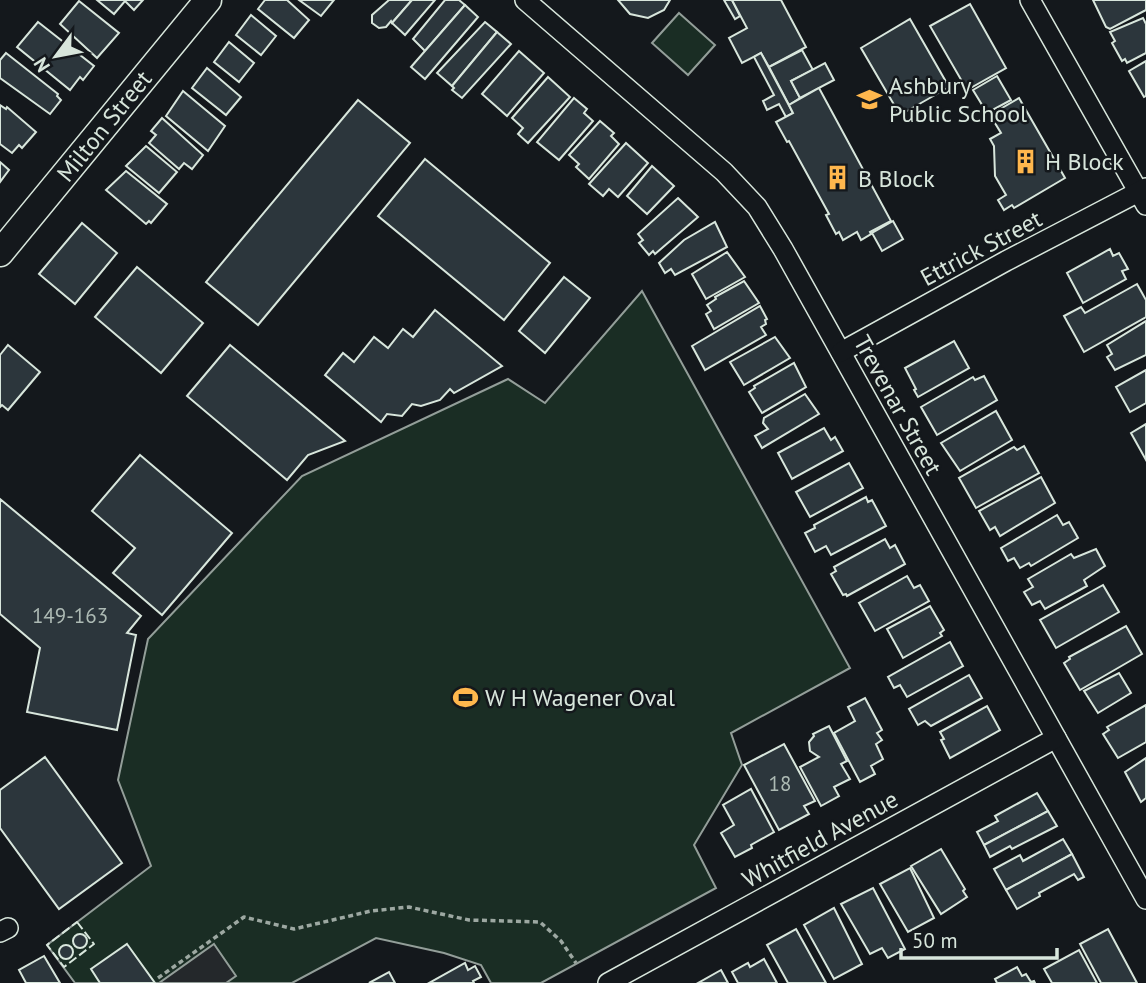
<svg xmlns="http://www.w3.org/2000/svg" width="1146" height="983" font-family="'PT Sans',sans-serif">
  <rect width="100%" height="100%" fill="#14181c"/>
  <g fill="#1a2d24" stroke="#939e99" stroke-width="2">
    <path d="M679 13 715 45 688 75 652 43Z"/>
    <path d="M642 291 850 668 731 733 742 765 694 845 716 888 541 983H491L481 965 444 953 376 938 292 983H75L47 945 151 866 118 780 148 639 302 476 508 379 545 403Z"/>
  </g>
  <path fill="#24282b" stroke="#939e99" stroke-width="2" d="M214 944 236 976 226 983H159Z"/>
  <g fill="#2c363c" stroke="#d8e6dc" stroke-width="2">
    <path d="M97 0H143L134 10 125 1 114 14Z"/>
    <path d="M265 0H287L309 20 294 38 258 9Z"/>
    <path d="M299 0H334L321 16Z"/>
    <path d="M389 0H412L392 23 391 21 386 27 379 28 372 23V15Z"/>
    <path d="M412 0H435L405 35 392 23Z"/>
    <path d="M445 0H459L465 5 425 51 413 39Z"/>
    <path d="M618 0H670L664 10 648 18 630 14Z"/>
    <path d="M724 0H732L740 16 735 19Z"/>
    <path d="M732 0H781L806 47 769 67 761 53 742 63 729 38 747 28Z"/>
    <path d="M1093 0H1146V10L1110 29 1106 27Z"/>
    <path d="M79 1 119 33 97 58 60 24Z"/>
    <path d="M970 4 1006 68 967 90 930 26Z"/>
    <path d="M465 5 478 17 425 79 411 67Z"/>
    <path d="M251 15 276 36 261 55 236 35Z"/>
    <path d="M1143 18 1146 24V53L1127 63 1125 59 1122 61 1112 43 1115 41 1110 32Z"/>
    <path d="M910 19 949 87 900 115 861 48Z"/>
    <path d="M38 22 94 66 83 80 80 77 70 90 17 47Z"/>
    <path d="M485 22 497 32 452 86 437 73Z"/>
    <path d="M497 32 511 44 462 98 452 90 454 88 452 86Z"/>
    <path d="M229 42 254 63 239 82 214 62Z"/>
    <path d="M802 50 813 70 791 81 800 98 789 105 769 67Z"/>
    <path d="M519 51 544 73 507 116 482 94Z"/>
    <path d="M6 53 58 94 57 96 61 100 50 114 0 78V60Z"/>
    <path d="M761 53 793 113 786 117 779 104 767 110 763 101 774 95 754 57Z"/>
    <path d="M1146 61V96L1144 97 1129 71Z"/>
    <path d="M825 63 834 80 800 98 791 81Z"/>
    <path d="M207 68 241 97 226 115 192 88Z"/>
    <path d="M997 76 1011 100 987 113 973 90Z"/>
    <path d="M548 77 570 97 528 143 518 134 523 128 512 118Z"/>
    <path d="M819 88 891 221 870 232 871 234 861 240 857 232 843 240 839 232 836 234 826 215 829 214 789 141 787 142 776 122 793 113 789 105Z"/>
    <path d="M183 91 225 126 208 151 166 116Z"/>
    <path d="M574 98 587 109 584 113 593 121 559 160 537 142Z"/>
    <path d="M1019 98 1065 178 1014 208 1012 205 1004 210 998 200 1006 195 995 176 994 146 990 139 1001 133 990 115Z"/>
    <path d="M358 100 410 143 258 325 206 282Z"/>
    <path d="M0 105 6 109 7 107 36 132 22 148 19 145 12 153 0 144Z"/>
    <path d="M162 118 203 155 192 169 184 163 179 169 149 143 156 135 151 131Z"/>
    <path d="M600 121 614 133 611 136 619 144 589 179 576 167 579 164 569 155Z"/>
    <path d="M626 143 648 163 618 197 609 189 603 196 589 184Z"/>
    <path d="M146 146 177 172 159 193 126 166Z"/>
    <path d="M425 159 550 263 504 320 378 216Z"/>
    <path d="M0 162 9 170 0 182Z"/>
    <path d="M652 166 674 186 647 214 627 196Z"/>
    <path d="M126 171 167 204 151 223 149 221 146 224 106 190Z"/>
    <path d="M678 198 698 217 655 254 653 251 649 255 639 243 643 240 638 234Z"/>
    <path d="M893 221 903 239 882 251 872 233Z"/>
    <path d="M715 222 727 247 675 275 671 269 665 273 659 263 684 240Z"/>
    <path d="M82 223 117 253 75 304 39 274Z"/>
    <path d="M1110 249 1113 256 1119 253 1128 269 1122 271 1126 279 1083 303 1067 273Z"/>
    <path d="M727 252 745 277 706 299 692 274Z"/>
    <path d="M137 267 203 323 161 373 95 317Z"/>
    <path d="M564 277 590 298 545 353 519 331Z"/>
    <path d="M744 281 759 303 714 329 706 314 711 311 707 305 716 299 715 297Z"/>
    <path d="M1137 284 1146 300V317L1084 352 1064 316 1081 307 1085 313Z"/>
    <path d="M760 306 767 319 765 320 766 324 761 327 766 335 705 370 692 346Z"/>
    <path d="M435 310 502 366 454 393 450 389 440 400 421 406 412 404 402 416 387 414 381 422 325 375 343 353 354 362 374 337 388 348 403 329 413 337Z"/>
    <path d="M1146 321V355L1115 370 1107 357 1112 354 1107 345Z"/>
    <path d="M775 337 790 358 744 385 730 362Z"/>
    <path d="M954 341 969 368 918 397 914 390 916 389 905 368Z"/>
    <path d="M8 345 40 372 8 410 2 405 0 407V355Z"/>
    <path d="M230 345 345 441 308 455 287 480 187 396Z"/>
    <path d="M794 363 806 387 762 413 749 392 755 388 754 386Z"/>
    <path d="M1146 370V403L1130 412 1116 387Z"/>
    <path d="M984 376 997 400 937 435 921 407 973 377 975 380Z"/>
    <path d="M805 394 819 414 762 448 755 436 768 429 763 423 764 418Z"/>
    <path d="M996 411 1012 440 960 471 941 443Z"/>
    <path d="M1146 424V460L1131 433Z"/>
    <path d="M824 428 831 440 835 437 843 451 792 479 778 453Z"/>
    <path d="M1024 446 1039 473 976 508 959 478 1014 447 1017 450Z"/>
    <path d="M140 455 232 533 162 615 113 573 135 548 92 511Z"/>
    <path d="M849 463 863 488 810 517 796 492Z"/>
    <path d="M1041 477 1055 503 1000 536 995 527 990 530 979 511Z"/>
    <path d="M866 497 868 502 872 500 886 526 831 555 826 546 815 552 805 533 815 528 814 525Z"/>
    <path d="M0 499 141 616 127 633 136 635 117 730 27 712 40 648 0 614Z"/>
    <path d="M1057 515 1063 525 1069 522 1078 538 1031 566 1029 563 1020 568 1014 558 1008 561 1001 548Z"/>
    <path d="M885 539 890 548 895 545 905 564 847 596 846 594 843 595 831 574 836 571 834 567Z"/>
    <path d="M1096 549 1105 566 1084 580 1087 586 1045 609 1040 601 1032 605 1024 592 1033 587 1028 579 1071 554 1074 558Z"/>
    <path d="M907 576 914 588 920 585 929 601 875 631 859 603Z"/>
    <path d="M1103 585 1119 612 1056 648 1040 620Z"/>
    <path d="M930 606 944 630 940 633 942 636 903 658 887 629Z"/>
    <path d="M1126 626 1142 654 1080 690 1064 663 1070 659 1069 657Z"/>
    <path d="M950 642 963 666 907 697 900 685 894 688 888 677Z"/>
    <path d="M1119 673 1131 693 1098 713 1084 691Z"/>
    <path d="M969 675 982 698 931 726 925 721 918 725 909 709Z"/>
    <path d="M865 698 882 730 877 733 882 740 876 744 883 759 871 766 875 774 860 782 834 733 855 721 848 707Z"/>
    <path d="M1146 705V742L1118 758 1103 734 1109 730 1107 727Z"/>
    <path d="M987 706 1000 730 950 758 941 740 944 739 940 732Z"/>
    <path d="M829 726 847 761 841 764 850 779 834 787 839 796 821 806 800 767 819 757 810 751 809 742 814 736 813 734Z"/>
    <path d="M784 744 815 801 804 806 809 814 779 830 744 765Z"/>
    <path d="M45 757 122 863 59 909 0 828V790Z"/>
    <path d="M1146 758V798L1141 802 1125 772Z"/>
    <path d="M751 789 774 832 751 845 752 848 735 857 721 833 734 825 723 805Z"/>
    <path d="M1037 793 1048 811 984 845 977 832 998 821 995 816Z"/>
    <path d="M1048 811 1057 826 1012 849 1010 846 990 857 984 845Z"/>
    <path d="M1063 839 1072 854 1006 890 994 869 1020 855 1023 861Z"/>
    <path d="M941 849 965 889 963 891 967 897 941 914 911 866Z"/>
    <path d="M1072 854 1084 877 1078 880 1074 874 1039 893 1040 896 1017 909 1006 890Z"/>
    <path d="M910 868 934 918 908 932 880 884Z"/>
    <path d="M873 888 905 949 888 958 882 948 870 954 841 904Z"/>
    <path d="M834 908 862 964 834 979 804 925Z"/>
    <path d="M796 929 826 983H788L767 945Z"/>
    <path d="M1108 929 1137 983H1101L1080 944Z"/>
    <circle cx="80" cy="941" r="7"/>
    <path d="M127 944 155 983H100L91 969Z"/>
    <circle cx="66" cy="952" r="7"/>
    <path d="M1079 950 1097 983H1052L1044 969Z"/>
    <path d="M44 956 60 983H26L19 970Z"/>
    <path d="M764 959 777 983H738L732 972 748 963 750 967Z"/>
    <path d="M465 963 468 970 475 966 481 977 473 981 474 983H429Z"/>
    <path d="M1017 967 1022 976 1026 974 1031 982 1034 981 1035 983H997L995 979Z"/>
    <path d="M721 970 728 983H698Z"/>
    <path d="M389 972 395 983H369Z"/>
  </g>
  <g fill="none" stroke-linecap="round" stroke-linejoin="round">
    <defs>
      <g id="minor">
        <path d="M525 0 724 172 757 207 783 249 1146 899"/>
        <path d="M1030 0 1146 205"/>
        <path d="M841 352 1006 261 1146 188"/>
        <path d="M0 932 8 928"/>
        <path d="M608 983 1056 738"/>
      </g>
      <path id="secondary" d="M0 253 208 0"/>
    </defs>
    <use href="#minor" stroke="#d8e6dc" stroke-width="22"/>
    <use href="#secondary" stroke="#d8e6dc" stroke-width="29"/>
    <path stroke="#9da8a2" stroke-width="3.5" stroke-dasharray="5 3.5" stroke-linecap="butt" d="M158 978 244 917 294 929 371 911 409 907 469 920 540 922 561 941 576 963"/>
    <use href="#minor" stroke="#14181c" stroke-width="19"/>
    <use href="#secondary" stroke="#14181c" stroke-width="26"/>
    <path stroke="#d8e6dc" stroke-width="2" stroke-dasharray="9 3.5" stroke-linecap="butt" d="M77 922 94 944 64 967 47 945Z"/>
  </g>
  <defs>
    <symbol id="school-bare" viewBox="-9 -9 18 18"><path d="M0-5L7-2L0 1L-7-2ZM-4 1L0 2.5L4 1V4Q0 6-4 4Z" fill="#ffb74d" stroke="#14181c" stroke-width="2.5" paint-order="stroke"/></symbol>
    <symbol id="building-bare" viewBox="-9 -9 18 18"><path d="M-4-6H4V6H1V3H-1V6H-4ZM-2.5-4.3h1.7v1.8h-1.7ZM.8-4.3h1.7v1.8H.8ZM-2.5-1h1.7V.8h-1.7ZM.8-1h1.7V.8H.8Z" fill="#ffb74d" stroke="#14181c" stroke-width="2.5" paint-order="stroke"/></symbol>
    <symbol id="stadium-bare" viewBox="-9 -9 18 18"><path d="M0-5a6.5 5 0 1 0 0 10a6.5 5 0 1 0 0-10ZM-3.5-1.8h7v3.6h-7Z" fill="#ffb74d" stroke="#14181c" stroke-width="2.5" paint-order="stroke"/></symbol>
  </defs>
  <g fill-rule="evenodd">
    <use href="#school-bare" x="852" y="82" width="35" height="35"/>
    <use href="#building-bare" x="1008" y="144" width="35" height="35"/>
    <use href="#building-bare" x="820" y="160" width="35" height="35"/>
    <use href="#stadium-bare" x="448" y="680" width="35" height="35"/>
  </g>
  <g text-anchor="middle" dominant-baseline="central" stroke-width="5" stroke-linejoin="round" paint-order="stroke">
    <g font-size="21" fill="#adbab4">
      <text x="70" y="615">149-163</text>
      <text x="780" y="783">18</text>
    </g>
    <g font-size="24" fill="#d8e6dc" stroke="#14181c" text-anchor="start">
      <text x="889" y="85">Ashbury<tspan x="889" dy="28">Public School</tspan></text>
      <text x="1045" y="161">H Block</text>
      <text x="858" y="178">B Block</text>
      <text x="485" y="697">W H Wagener Oval</text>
    </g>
    <g font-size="24" fill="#d8e6dc" stroke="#14181c">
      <text transform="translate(104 126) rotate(-51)">Milton Street</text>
      <text transform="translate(981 248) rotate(-28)">Ettrick Street</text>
      <text transform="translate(898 405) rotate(61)">Trevenar Street</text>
      <text transform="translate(820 839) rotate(-29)">Whitfield Avenue</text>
    </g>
  </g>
  <g transform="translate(56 56) rotate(238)" stroke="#14181c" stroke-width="5" paint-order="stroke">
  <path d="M0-5L12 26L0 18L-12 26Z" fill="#d8e6dc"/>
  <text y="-10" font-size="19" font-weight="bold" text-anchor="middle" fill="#d8e6dc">N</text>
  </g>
  <path d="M901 948v10h156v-10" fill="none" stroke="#d8e6dc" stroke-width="3.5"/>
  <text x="912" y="948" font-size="21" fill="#d8e6dc" stroke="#14181c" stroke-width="5" paint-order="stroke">50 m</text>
</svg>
